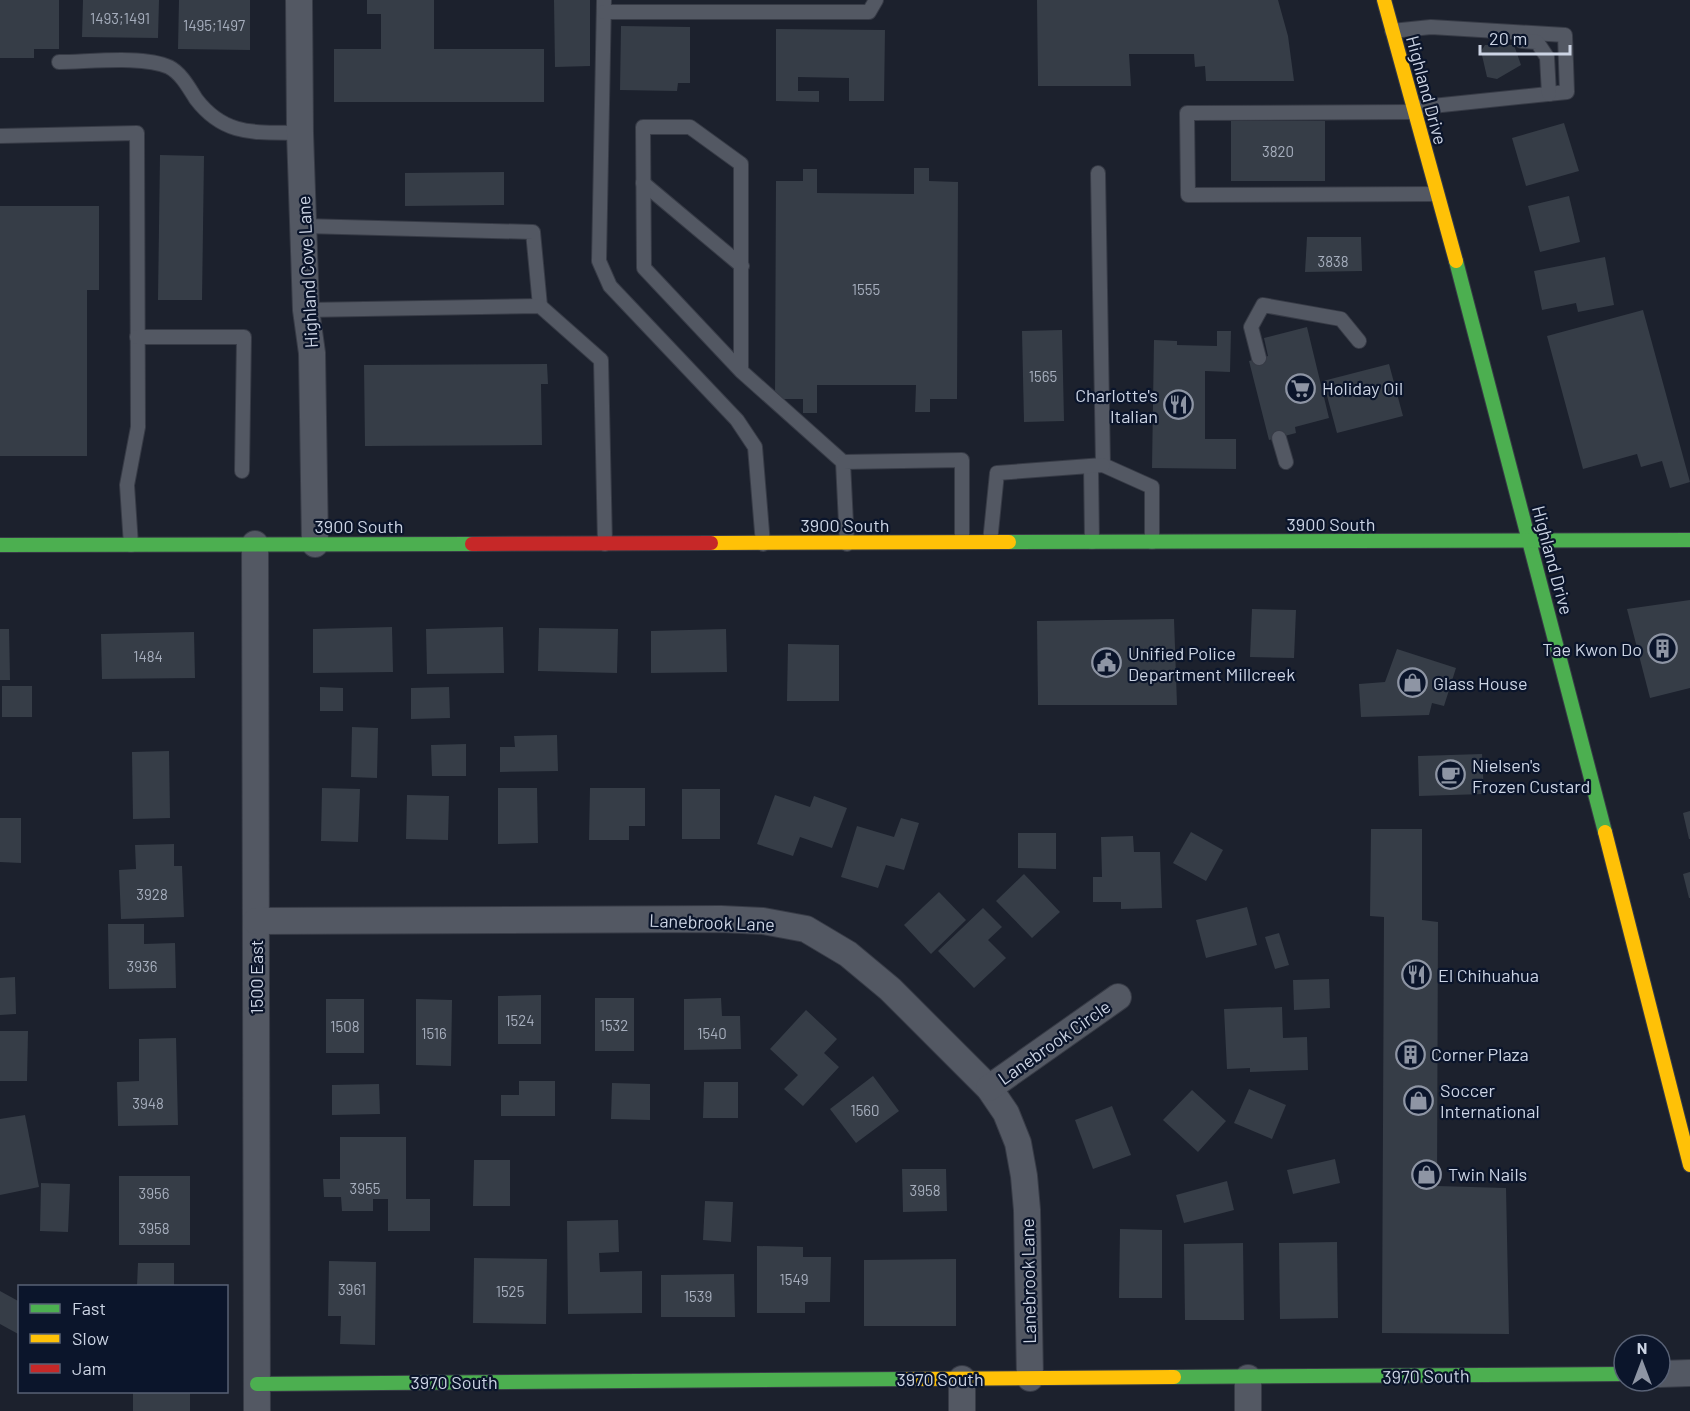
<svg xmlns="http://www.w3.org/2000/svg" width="1690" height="1411" font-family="Barlow,sans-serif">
  <rect width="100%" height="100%" fill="#1c212d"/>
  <g fill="#363d47">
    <path d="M0 0H59V49H34V58H0Z"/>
    <path d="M83 0H159L158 38 82 37Z"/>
    <path d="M179 0H250V50L178 49Z"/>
    <path d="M367 0H434V49H544V102H334V49H381V14H367Z"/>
    <path d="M554 0H590V66L555 67Z"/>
    <path d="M1037 0H1278L1288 36 1294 81H1206L1205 66 1195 67 1194 54H1129L1131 86H1038Z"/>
    <path d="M621 26 690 27V83H678L677 91 620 90Z"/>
    <path d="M776 29 885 30 884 101H849V78L798 77V91H819V102L776 101Z"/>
    <path d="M1485 45H1514L1521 65 1497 79 1487 77 1481 51Z"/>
    <rect x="1231" y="121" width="94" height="60"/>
    <path d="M1564 123 1579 171 1526 186 1512 138Z"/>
    <path d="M160 155 204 156 202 300H158Z"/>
    <path d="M914 168H929V181L958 182 957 399H930V412H915L916 385H817V413H803V399H775L776 181H803V169H817V193L914 194Z"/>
    <path d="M504 172V205L405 206V173Z"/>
    <path d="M1569 196 1580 242 1540 252 1528 206Z"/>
    <path d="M0 206H99V290H87V456H0Z"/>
    <path d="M1307 237H1361L1362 271 1305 272Z"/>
    <path d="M1605 257 1614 305 1578 312 1576 303 1542 310 1534 271Z"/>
    <path d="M1643 310 1690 482 1670 488 1662 461 1641 467 1637 454 1583 469 1547 336Z"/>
    <path d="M1307 327 1329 418 1295 427 1296 433 1269 440 1249 361 1268 356 1264 338Z"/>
    <path d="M1062 330 1064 421 1024 422 1022 331Z"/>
    <path d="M1217 331H1231L1230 372 1205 371V439H1236V469L1152 468 1154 340 1177 341V345L1217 346Z"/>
    <path d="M547 364 548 384H541L542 445 365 446 364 365Z"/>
    <path d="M1389 364 1403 416 1337 433 1323 381Z"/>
    <path d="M1690 600V688L1650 698 1627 609Z"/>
    <path d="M1252 609 1296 610 1294 658 1250 657Z"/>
    <path d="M1174 619 1177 705H1038L1037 621Z"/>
    <path d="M392 627 393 672 313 673V629Z"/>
    <path d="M503 627 504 673 427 674 426 629Z"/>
    <path d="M539 628 618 629 617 673 538 671Z"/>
    <path d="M0 629H9L10 680H0Z"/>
    <path d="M726 629 727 672 651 673V631Z"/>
    <path d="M194 632 195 678 102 679 101 634Z"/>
    <path d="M788 644 839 645V701H787Z"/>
    <path d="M1397 649 1456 668 1444 706 1432 703 1429 715 1361 717 1359 684 1385 682Z"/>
    <rect x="2" y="686" width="30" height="31"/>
    <path d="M320 687 343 688V711H320Z"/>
    <path d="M449 687 450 718 411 719V688Z"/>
    <path d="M352 727 378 728 377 778 351 777Z"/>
    <path d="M557 735 558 771 500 772V747H515L514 736Z"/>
    <path d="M466 744V776H432L431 745Z"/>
    <path d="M169 751 170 818 133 819 132 752Z"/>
    <path d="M1482 754 1484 794 1419 796 1418 756Z"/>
    <path d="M322 788 360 789 358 842 321 841Z"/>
    <path d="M498 788H537L538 843 498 844Z"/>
    <path d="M590 788H645V826H629V840H589Z"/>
    <rect x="682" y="789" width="38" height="50"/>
    <path d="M407 795 449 796 448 840 406 839Z"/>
    <path d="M775 795 810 807 814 796 847 808 832 848 800 837 793 856 757 844Z"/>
    <path d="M1690 811V839H1689L1683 813Z"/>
    <path d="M0 818H21V863L0 862Z"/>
    <path d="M901 818 919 823 904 870 886 865 878 888 841 877 857 826 894 837Z"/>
    <path d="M1371 829H1422V920L1438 922 1437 1186 1506 1188 1509 1334 1382 1333 1384 917 1370 916Z"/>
    <path d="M1191 832 1223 850 1206 881 1173 863Z"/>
    <path d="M1018 833H1056V869L1018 868Z"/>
    <path d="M1133 836 1134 852H1160L1162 908 1121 909V902H1093V877H1102L1101 837Z"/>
    <path d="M174 844V866H182L184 917 121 919 119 870 136 869 135 845Z"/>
    <path d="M1690 872V898H1689L1683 874Z"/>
    <path d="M1024 874 1060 912 1032 938 996 901Z"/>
    <path d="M939 892 966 920 931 954 904 925Z"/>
    <path d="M1247 907 1257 945 1206 958 1196 920Z"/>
    <path d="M983 908 1002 927 988 940 1006 958 974 988 938 951Z"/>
    <path d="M108 924H144V944L175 943 176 988 109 989Z"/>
    <path d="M1279 933 1289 965 1275 969 1265 937Z"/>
    <path d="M15 977 16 1014 0 1015V978Z"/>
    <path d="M1329 979 1330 1008 1294 1010 1293 980Z"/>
    <path d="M541 995V1044H498V996Z"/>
    <rect x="595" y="998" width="39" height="53"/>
    <path d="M721 998 722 1016H740L741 1049 684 1050V999Z"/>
    <rect x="326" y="999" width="38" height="54"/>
    <path d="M416 999 452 1000 451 1066 416 1065Z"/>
    <path d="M1282 1007 1283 1038 1307 1037 1308 1070 1250 1072V1068L1227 1069 1224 1009Z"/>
    <path d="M806 1010 837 1039 824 1053 839 1067 803 1106 784 1089 798 1075 770 1049Z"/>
    <path d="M0 1031H28L27 1081H0Z"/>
    <path d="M176 1038 178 1125 118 1126 117 1082 139 1081V1039Z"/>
    <path d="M873 1076 899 1111 856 1143 830 1109Z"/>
    <path d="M519 1081H555V1116H501V1095H519Z"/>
    <path d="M704 1082H738V1118H703Z"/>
    <path d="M612 1083 650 1084V1120L611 1119Z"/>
    <path d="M379 1084 380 1114 332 1115V1085Z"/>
    <path d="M1249 1089 1286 1105 1272 1139 1234 1123Z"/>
    <path d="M1192 1090 1226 1121 1198 1152 1163 1120Z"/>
    <path d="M1112 1106 1131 1155 1093 1169 1075 1120Z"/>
    <path d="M25 1115 39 1187 0 1195V1119Z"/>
    <path d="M340 1137H406V1199H430V1231H388V1199H373V1211H342L341 1197H324L323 1179H340Z"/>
    <path d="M1335 1159 1340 1183 1293 1194 1287 1170Z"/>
    <path d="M474 1160H510V1206H473Z"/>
    <path d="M902 1169H946L947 1211 903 1212Z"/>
    <rect x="119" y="1176" width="71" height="69"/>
    <path d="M1227 1181 1234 1210 1184 1223 1176 1195Z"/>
    <path d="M41 1183 70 1184 68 1232 40 1231Z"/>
    <path d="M705 1201 733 1202 731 1242 703 1240Z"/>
    <path d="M618 1220 619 1252 599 1253 600 1272 642 1271V1313L568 1314 567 1221Z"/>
    <path d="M1120 1229 1162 1230V1298H1119Z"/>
    <path d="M1337 1242 1338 1318 1280 1319 1279 1243Z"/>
    <path d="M1243 1243 1244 1320H1185L1184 1244Z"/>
    <path d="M757 1246 803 1247V1257H831L830 1302H805V1313H757Z"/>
    <path d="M474 1258 547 1259 546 1324 473 1323Z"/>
    <path d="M956 1259V1326H864V1260Z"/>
    <path d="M329 1261 376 1262 375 1345 340 1344 341 1316H328Z"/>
    <path d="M138 1263H174V1286H137Z"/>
    <path d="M734 1274 735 1317H661V1275Z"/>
    <path d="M0 1291 20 1302V1335L0 1324Z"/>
    <rect x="133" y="1392" width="57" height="19"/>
  </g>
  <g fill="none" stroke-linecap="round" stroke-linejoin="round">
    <defs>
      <g id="lane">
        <path d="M604 0 599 261 610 286 737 420 755 447 763 544"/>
        <path d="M604 12H869L876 0"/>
        <path d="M1392 31 1431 27 1565 35 1567 92 1413 108"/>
        <path d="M1522 41 1537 42 1547 57 1549 94"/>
        <path d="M59 62C88 62 143 55 169 67 181 73 189 88 196 99 225 137 256 132 300 133"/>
        <path d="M1414 112 1187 113 1188 195 1437 194"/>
        <path d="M0 136 137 133 138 427 127 485 131 545"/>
        <path d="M1098 173 1103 465 1152 487V542"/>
        <path d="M643 183 742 266"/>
        <path d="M304 226 533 232 540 306"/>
        <path d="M306 310 540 306 601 360 605 544"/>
        <path d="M137 337H244L242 471"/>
        <path d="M1259 358 1251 327 1263 305 1341 319 1359 341"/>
        <path d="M741 371V164L690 127H643L644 268 741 371 843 462"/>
        <path d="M1279 438 1286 462"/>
        <path d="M1091 466 1092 542"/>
        <path d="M990 542 997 473 1103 465"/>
        <path d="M847 544 843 462 962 460V542"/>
      </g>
      <g id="street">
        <path d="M299 0 300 133 306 310 312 353 315 544"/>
        <path d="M255 544 257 1411"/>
        <path d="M256 921 721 919 763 921 806 929 848 954 890 989 989 1088 1006 1113 1018 1143 1024 1176 1027 1210 1030 1378"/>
        <path d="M989 1088 1118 997"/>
        <path d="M1660 1374 1690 1373"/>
        <path d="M1248 1378V1411"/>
        <path d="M962 1379V1411"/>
      </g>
      <g id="fast">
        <path d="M1456 261 1605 832"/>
        <path d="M1009 542 1690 540"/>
        <path d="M0 545 472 544"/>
        <path d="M1174 1377 1624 1374"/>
        <path d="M257 1384 907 1379"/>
      </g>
      <g id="slow">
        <path d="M1384 0 1456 261"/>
        <path d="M711 543 1009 542"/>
        <path d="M1605 832 1690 1165"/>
        <path d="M907 1379 1174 1377"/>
      </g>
      <path id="jam" d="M472 544 711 543"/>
    </defs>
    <use href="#lane" stroke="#373b46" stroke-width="16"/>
    <use href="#street" stroke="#373b46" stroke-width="28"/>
    <use href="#fast" stroke="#373b46" stroke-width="16"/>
    <use href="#slow" stroke="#373b46" stroke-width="16"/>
    <use href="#jam" stroke="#373b46" stroke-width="16"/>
    <use href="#lane" stroke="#535863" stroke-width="14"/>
    <use href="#street" stroke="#535863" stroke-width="26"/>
    <use href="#fast" stroke="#4caf50" stroke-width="14"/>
    <use href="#slow" stroke="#ffc107" stroke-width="14"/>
    <use href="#jam" stroke="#c62828" stroke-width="14"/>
  </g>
  <defs>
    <symbol id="supermarket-ring" viewBox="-11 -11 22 22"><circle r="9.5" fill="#0b152b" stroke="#8e95a4" stroke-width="1.5"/><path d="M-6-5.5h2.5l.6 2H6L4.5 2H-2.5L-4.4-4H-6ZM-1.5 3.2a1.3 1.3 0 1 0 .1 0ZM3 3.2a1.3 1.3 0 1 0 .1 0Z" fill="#8e95a4"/></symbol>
    <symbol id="restaurant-ring" viewBox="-11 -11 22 22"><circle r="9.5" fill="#0b152b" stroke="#8e95a4" stroke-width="1.5"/><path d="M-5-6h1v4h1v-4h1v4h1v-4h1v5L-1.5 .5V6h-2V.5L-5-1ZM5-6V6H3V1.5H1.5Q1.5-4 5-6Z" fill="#8e95a4"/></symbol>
    <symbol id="building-ring" viewBox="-11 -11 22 22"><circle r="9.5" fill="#0b152b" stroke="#8e95a4" stroke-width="1.5"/><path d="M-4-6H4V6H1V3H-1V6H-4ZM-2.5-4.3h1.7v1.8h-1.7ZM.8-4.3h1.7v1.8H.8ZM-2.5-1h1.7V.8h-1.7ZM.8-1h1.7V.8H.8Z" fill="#8e95a4"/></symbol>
    <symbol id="civic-ring" viewBox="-11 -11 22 22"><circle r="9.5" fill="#0b152b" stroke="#8e95a4" stroke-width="1.5"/><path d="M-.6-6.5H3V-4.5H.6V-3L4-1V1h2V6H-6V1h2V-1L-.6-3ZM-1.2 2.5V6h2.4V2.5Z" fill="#8e95a4"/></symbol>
    <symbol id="shop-ring" viewBox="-11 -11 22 22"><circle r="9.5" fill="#0b152b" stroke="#8e95a4" stroke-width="1.5"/><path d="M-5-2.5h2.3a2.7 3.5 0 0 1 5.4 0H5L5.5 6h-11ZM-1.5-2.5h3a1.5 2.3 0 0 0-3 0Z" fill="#8e95a4"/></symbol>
    <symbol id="cafe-ring" viewBox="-11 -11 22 22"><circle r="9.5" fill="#0b152b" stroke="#8e95a4" stroke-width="1.5"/><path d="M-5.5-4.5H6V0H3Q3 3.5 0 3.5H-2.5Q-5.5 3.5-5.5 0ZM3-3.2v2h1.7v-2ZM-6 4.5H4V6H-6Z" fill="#8e95a4"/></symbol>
  </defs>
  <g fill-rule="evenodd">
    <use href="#supermarket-ring" x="1284" y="372" width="33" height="33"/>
    <use href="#restaurant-ring" x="1162" y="388" width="33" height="33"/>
    <use href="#building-ring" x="1646" y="632" width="33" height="33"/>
    <use href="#civic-ring" x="1090" y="646" width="33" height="33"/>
    <use href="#shop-ring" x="1396" y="666" width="33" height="33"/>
    <use href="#cafe-ring" x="1434" y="758" width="33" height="33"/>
    <use href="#restaurant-ring" x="1400" y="958" width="33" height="33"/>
    <use href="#building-ring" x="1394" y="1038" width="33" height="33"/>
    <use href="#shop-ring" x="1402" y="1084" width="33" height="33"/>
    <use href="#shop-ring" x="1410" y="1158" width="33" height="33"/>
  </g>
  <g text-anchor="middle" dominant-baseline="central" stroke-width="4.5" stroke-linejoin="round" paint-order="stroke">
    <g font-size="15" fill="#a6aebd">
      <text x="120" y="18">1493;1491</text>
      <text x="214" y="25">1495;1497</text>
      <text x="1278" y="151">3820</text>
      <text x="1333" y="261">3838</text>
      <text x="866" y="289">1555</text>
      <text x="1043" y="376">1565</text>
      <text x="148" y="656">1484</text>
      <text x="152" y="894">3928</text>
      <text x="142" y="966">3936</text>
      <text x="520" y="1020">1524</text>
      <text x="614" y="1025">1532</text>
      <text x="345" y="1026">1508</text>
      <text x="434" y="1033">1516</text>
      <text x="712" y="1033">1540</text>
      <text x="148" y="1103">3948</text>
      <text x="865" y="1110">1560</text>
      <text x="365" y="1188">3955</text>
      <text x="925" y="1190">3958</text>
      <text x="154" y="1193">3956</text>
      <text x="154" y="1228">3958</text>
      <text x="794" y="1279">1549</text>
      <text x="352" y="1289">3961</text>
      <text x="510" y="1291">1525</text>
      <text x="698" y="1296">1539</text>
    </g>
    <g font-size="18" fill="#ccd4e4" stroke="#0b152b">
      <text transform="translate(1427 90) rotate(75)">Highland Drive</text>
      <text transform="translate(307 272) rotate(-93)">Highland Cove Lane</text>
      <text x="1331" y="524">3900 South</text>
      <text x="845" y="525">3900 South</text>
      <text x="359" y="526">3900 South</text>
      <text transform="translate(1553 560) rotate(75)">Highland Drive</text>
      <text transform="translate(712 922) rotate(2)">Lanebrook Lane</text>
      <text transform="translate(256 977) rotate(-90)">1500 East</text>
      <text transform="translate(1054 1042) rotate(-35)">Lanebrook Circle</text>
      <text transform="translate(1028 1281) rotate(-91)">Lanebrook Lane</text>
      <text transform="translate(1426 1376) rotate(-1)">3970 South</text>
      <text x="940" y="1379">3970 South</text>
      <text x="454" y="1382">3970 South</text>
    </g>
    <g font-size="18" fill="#ccd4e4" stroke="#0b152b" text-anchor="start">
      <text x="1322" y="388">Holiday Oil</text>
      <text x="1158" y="395" text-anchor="end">Charlotte's<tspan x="1158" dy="21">Italian</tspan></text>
      <text x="1642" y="649" text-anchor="end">Tae Kwon Do</text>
      <text x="1128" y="653">Unified Police<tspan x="1128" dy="21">Department Millcreek</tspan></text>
      <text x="1433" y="683">Glass House</text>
      <text x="1472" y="765">Nielsen's<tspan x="1472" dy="21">Frozen Custard</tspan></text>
      <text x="1438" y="975">El Chihuahua</text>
      <text x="1431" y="1054">Corner Plaza</text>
      <text x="1440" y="1090">Soccer<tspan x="1440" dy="21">International</tspan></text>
      <text x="1448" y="1174">Twin Nails</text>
    </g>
  </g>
  <rect x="18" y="1285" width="210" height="108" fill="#0b152b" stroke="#586175" stroke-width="1.5"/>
  <rect x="30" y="1304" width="30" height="9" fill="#4caf50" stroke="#586175" stroke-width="1.5"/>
  <text x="72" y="1315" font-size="18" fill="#ccd4e4">Fast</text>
  <rect x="30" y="1334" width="30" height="9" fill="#ffc107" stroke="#586175" stroke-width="1.5"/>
  <text x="72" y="1345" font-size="18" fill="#ccd4e4">Slow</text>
  <rect x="30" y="1364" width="30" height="9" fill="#c62828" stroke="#586175" stroke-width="1.5"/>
  <text x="72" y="1375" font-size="18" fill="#ccd4e4">Jam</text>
  <g transform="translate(1642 1363)"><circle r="28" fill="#0b152b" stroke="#586175" stroke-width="1.5"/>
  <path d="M0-4.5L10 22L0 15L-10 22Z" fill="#8e95a4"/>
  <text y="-9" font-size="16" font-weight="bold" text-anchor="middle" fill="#ccd4e4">N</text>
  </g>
  <path d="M1480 45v9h90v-9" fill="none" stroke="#ccd4e4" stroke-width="3"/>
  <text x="1489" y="45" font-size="18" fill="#ccd4e4" stroke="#0b152b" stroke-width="4.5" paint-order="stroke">20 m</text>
</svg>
